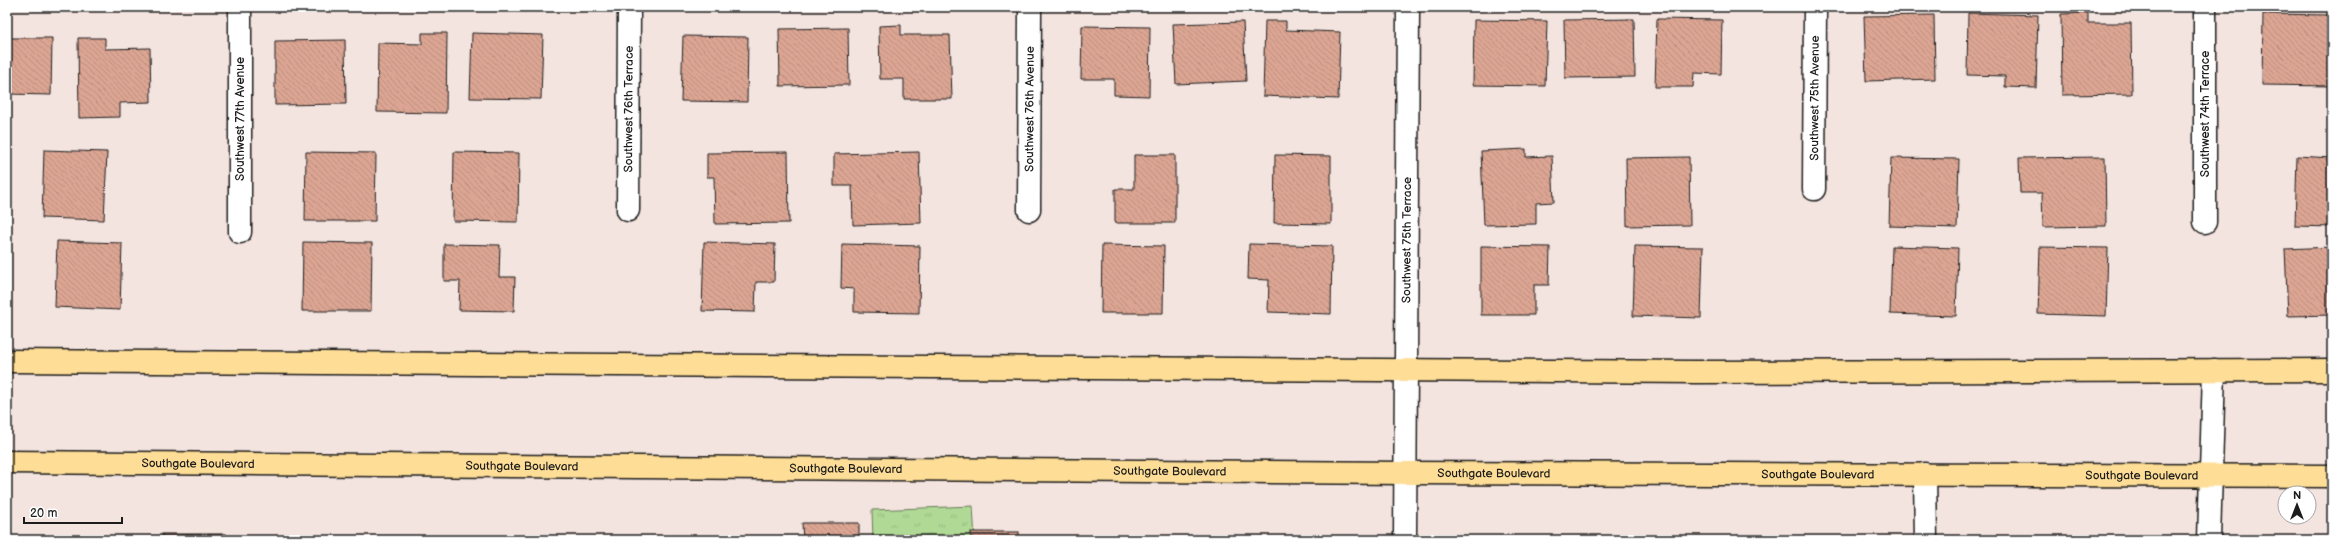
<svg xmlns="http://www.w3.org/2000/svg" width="2339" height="547" font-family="'Balsamiq Sans',sans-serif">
  <defs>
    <pattern id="park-tufts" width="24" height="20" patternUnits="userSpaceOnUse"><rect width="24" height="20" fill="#b0d996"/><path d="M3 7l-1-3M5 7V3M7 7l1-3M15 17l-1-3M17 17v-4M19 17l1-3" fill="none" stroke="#97ba81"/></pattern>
    <pattern id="building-back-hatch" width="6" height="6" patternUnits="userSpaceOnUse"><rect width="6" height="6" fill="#dca593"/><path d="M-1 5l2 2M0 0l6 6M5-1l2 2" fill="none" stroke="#bc8d7e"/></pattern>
  </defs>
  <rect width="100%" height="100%" fill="#f4e4df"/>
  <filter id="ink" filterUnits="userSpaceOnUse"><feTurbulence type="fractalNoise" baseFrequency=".025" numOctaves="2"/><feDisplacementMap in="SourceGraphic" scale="8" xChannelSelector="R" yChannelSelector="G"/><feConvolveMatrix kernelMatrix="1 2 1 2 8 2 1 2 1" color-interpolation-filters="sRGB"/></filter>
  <g filter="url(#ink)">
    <path fill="url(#park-tufts)" stroke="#667a59" d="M973 506 975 540H873L872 510Z"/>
    <g fill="url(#building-back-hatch)" stroke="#1c1c1c">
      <path d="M1968 13 2038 15 2036 88 2005 87V76L1967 75Z"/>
      <path d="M2088 13V23H2131L2132 94 2062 95 2061 14Z"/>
      <path d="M2263 14 2332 15V86L2262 85Z"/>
      <path d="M1934 15 1935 79 1866 81 1864 16Z"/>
      <path d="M1634 19 1635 77 1565 78 1564 20Z"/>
      <path d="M1657 19 1722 20 1721 74 1694 73 1693 87H1655Z"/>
      <path d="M1474 20 1547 21 1545 86 1473 85Z"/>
      <path d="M1265 21H1286V30L1340 32 1338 99 1263 96Z"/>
      <path d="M1243 22 1246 81 1176 84 1173 24Z"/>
      <path d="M901 25V35H950L952 99H904V79H880L879 26Z"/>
      <path d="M1082 26 1150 27 1149 96 1114 95V79H1081Z"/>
      <path d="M848 28 849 85 780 86 779 29Z"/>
      <path d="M422 33H447L446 113 377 112 378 43 422 44Z"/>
      <path d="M472 33 543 35 541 99 470 98Z"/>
      <path d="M683 36 748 37 747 102 681 101Z"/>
      <path d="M7 38H52L51 95 7 94Z"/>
      <path d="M78 38H105V49L150 48 151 102 120 103V117L79 118Z"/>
      <path d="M345 40 346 104 275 105V41Z"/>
      <path d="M1526 149V157L1552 156 1554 202 1536 203V224L1484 225 1481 151Z"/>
      <path d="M44 150 107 152 104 220 42 218Z"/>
      <path d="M306 152 376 153 375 221H305Z"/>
      <path d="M454 152 519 153 518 222 453 221Z"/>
      <path d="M788 152 789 223 715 224 714 177H707V153Z"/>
      <path d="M919 152 921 223 853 225 852 186H834V154Z"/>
      <path d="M1134 155H1175V223H1115V189H1134Z"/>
      <path d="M1275 155 1331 156V224L1274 223Z"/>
      <path d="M2297 156 2332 158V227L2295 226Z"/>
      <path d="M1689 157 1690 225 1627 226 1626 158Z"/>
      <path d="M2105 157 2106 226 2043 227 2042 193H2020L2019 158Z"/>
      <path d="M1891 158 1959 159 1957 228 1889 226Z"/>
      <path d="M57 241 122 243 120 310 55 307Z"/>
      <path d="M303 242 372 243 371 311H302Z"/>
      <path d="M704 242 775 244 774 282H756L755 312 702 311Z"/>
      <path d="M444 244 500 245 499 277H515L514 311 459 310 460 281H444Z"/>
      <path d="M842 244 920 246 919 313 854 312V289L841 288Z"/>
      <path d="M1249 244 1332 246 1331 314 1268 312 1269 280 1248 279Z"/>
      <path d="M1102 245 1164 246 1163 313H1101Z"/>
      <path d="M1481 246 1550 247 1549 285H1534V315H1481Z"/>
      <path d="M1635 246 1703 247 1701 318 1633 316Z"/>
      <path d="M1892 246 1958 248 1956 316 1890 314Z"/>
      <path d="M2040 247 2108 248 2106 316 2038 314Z"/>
      <path d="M2332 247V315L2288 316 2285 249Z"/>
      <path d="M802 523H859V540H803Z"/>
      <rect x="971" y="532" width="48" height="8"/>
      <rect x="162" y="534" width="64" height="6"/>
    </g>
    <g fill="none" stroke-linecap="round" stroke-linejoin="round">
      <defs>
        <g id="minor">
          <path d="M240 7V232"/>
          <path d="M2205 7V222"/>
          <path id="s1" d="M1814 189 1815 7"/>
          <path id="s2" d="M628 210 629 7"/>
          <path id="s3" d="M1029 210 1030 7"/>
          <path d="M1925 474 1926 540"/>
          <path id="s4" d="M1405 540 1408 7"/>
          <path d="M2209 540 2214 370"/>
        </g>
        <g id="major">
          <path d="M7 361 1697 372 2332 370"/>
          <path id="s5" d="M7 462 1406 473 2332 476"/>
        </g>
      </defs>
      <use href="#minor" stroke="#1c1c1c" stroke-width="25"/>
      <use href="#major" stroke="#1c1c1c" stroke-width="25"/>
      <use href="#minor" stroke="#fff" stroke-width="22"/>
      <use href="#major" stroke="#fedd96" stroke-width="22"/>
    </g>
  </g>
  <g text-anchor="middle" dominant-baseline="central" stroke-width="4" stroke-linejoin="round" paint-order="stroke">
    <g font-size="12" fill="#1c1c1c" stroke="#fff">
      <text stroke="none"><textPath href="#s1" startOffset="91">Southwest 75th Avenue</textPath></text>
      <text stroke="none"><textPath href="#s2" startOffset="101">Southwest 76th Terrace</textPath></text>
      <text stroke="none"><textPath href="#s3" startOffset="101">Southwest 76th Avenue</textPath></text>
      <text transform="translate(2205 114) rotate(-90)">Southwest 74th Terrace</text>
      <text transform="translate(240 119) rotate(-90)">Southwest 77th Avenue</text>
      <text stroke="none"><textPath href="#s4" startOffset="300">Southwest 75th Terrace</textPath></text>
      <text stroke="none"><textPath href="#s5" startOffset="191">Southgate Boulevard</textPath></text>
      <text stroke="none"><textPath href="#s5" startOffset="515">Southgate Boulevard</textPath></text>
      <text stroke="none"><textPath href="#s5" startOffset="839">Southgate Boulevard</textPath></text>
      <text stroke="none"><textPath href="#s5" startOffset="1163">Southgate Boulevard</textPath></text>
      <text stroke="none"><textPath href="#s5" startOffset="1487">Southgate Boulevard</textPath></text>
      <text stroke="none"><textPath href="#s5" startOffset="1811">Southgate Boulevard</textPath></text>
      <text stroke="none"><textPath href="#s5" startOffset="2135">Southgate Boulevard</textPath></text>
    </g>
  </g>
  <rect width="2339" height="547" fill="none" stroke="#fff" stroke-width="24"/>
  <rect x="12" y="12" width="2315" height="523" fill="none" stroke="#1c1c1c" stroke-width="1.5" filter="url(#ink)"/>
  <g transform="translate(2297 505)"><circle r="19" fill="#ffffff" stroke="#a4a4a4"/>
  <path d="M0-3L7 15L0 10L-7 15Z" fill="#1c1c1c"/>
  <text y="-6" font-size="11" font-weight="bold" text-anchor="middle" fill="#1c1c1c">N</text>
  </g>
  <path d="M24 517v6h98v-6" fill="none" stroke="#1c1c1c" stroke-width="2"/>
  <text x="30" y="517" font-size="12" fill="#1c1c1c" stroke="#ffffff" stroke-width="3" paint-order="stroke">20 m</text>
</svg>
